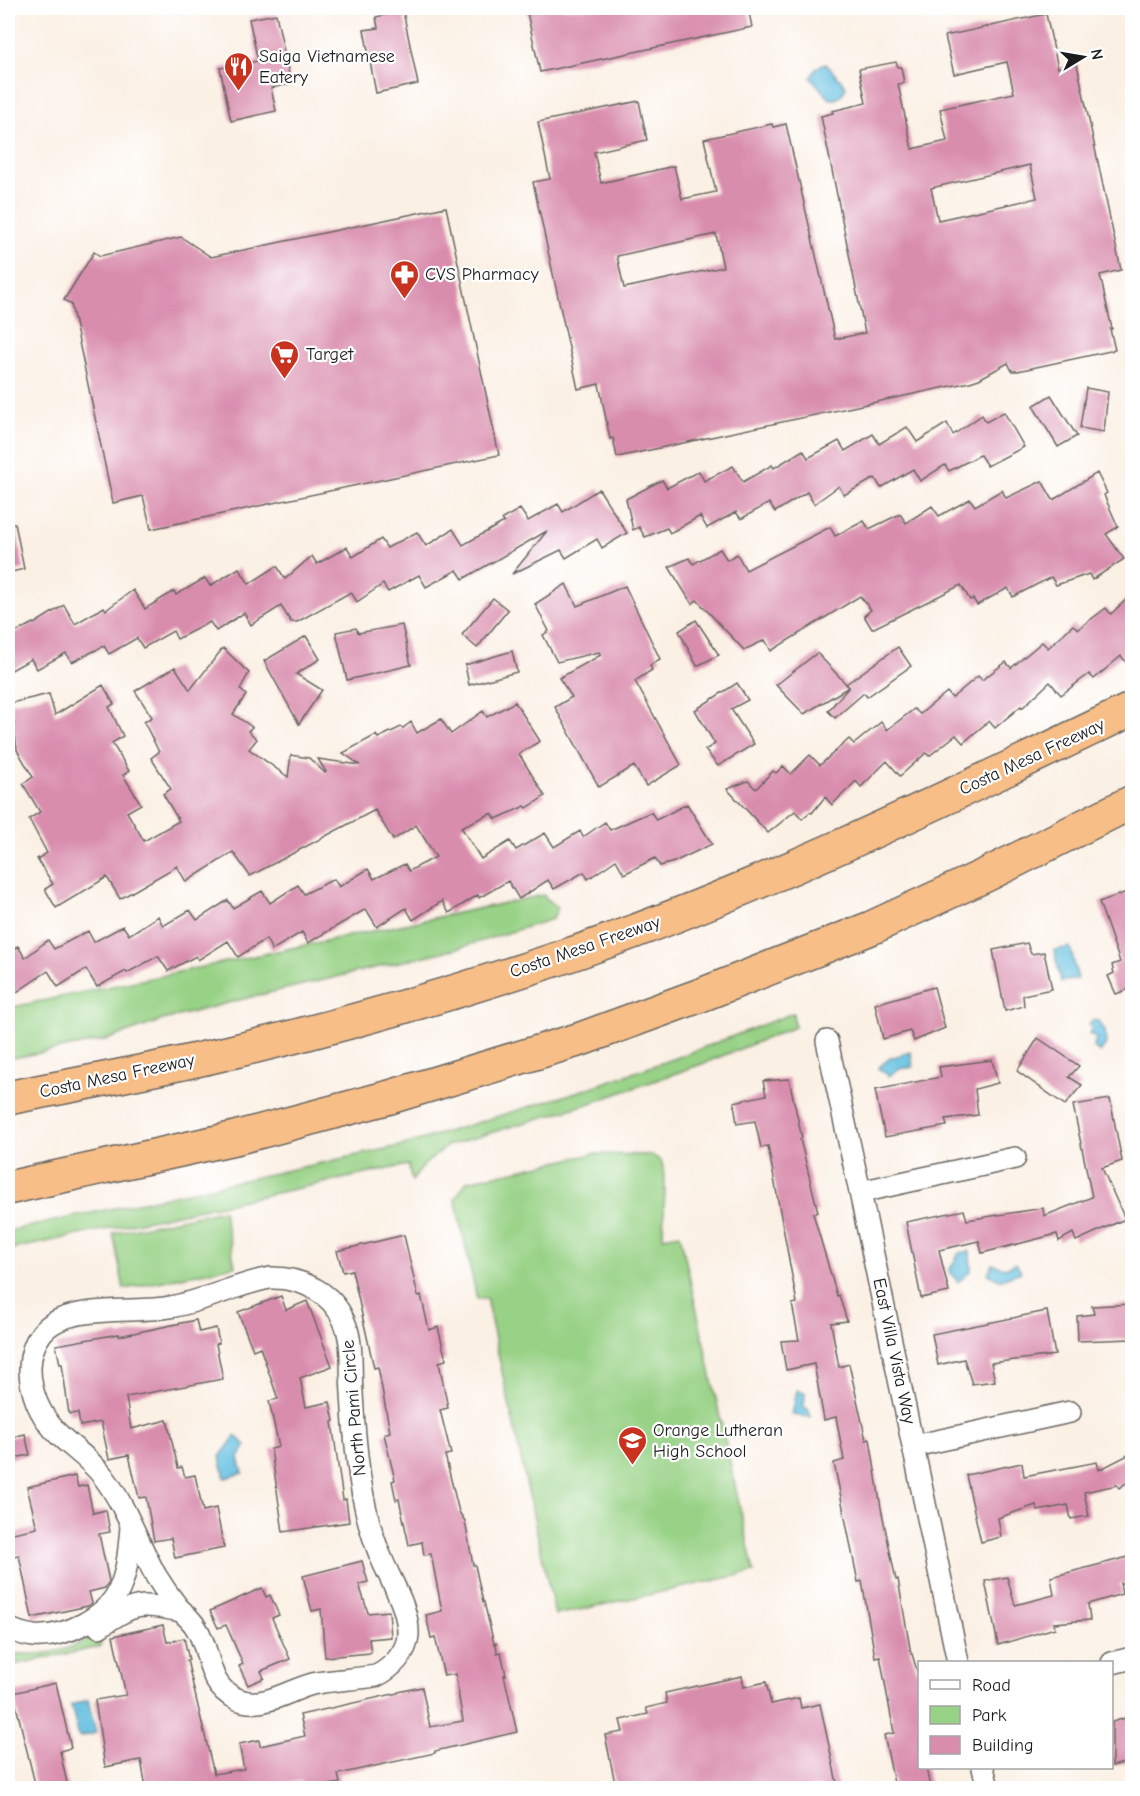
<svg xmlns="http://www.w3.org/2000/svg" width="1140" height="1796" font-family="'Comic Neue',sans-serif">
  <rect width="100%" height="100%" fill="#fff"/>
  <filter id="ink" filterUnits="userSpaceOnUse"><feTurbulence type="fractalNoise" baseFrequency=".0167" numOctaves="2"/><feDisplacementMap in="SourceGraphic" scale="12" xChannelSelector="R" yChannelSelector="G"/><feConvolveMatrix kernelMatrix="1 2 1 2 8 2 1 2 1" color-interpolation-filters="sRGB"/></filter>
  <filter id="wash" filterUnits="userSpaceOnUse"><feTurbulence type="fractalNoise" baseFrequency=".008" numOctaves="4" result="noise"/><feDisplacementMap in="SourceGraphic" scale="24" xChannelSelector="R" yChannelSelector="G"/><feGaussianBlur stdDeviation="1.35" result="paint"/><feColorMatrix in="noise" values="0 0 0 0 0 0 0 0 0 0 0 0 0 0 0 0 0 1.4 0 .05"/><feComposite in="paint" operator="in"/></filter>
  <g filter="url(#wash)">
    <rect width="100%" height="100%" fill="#fbf0e4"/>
    <g fill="#98d286" stroke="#5a7751" stroke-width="1.5">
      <path d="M543 895 557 908 553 919 455 949 247 998 163 1020 106 1040 8 1059V1008Z"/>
      <path d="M793 1013 795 1027 702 1064 594 1102 447 1146 424 1165 412 1181 408 1165 8 1250V1231L404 1145 580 1091 676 1058Z"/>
      <path d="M593 1154 652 1155 662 1162 665 1184 663 1237 680 1234 754 1572 555 1615 486 1298 477 1299 455 1199 467 1181Z"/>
      <path d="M223 1210 235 1266 124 1289 113 1233Z"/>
      <path d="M102 1632 105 1634 99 1647 8 1666V1653C45 1657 70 1651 102 1632Z"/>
    </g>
    <g fill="#62bfe0" stroke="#3f6e7e" stroke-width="1.5">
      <path d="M823 64H826L846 86C844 94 839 100 830 99L811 78 816 68Z"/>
      <path d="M1070 947 1078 979 1061 982 1054 950Z"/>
      <path d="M1092 1020 1098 1021 1105 1030 1106 1045 1100 1053 1094 1047 1096 1038 1089 1034 1092 1028 1089 1024Z"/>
      <path d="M911 1052 913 1067 898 1069 889 1076 878 1068 890 1058Z"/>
      <path d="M970 1251 971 1271 958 1282 949 1271 959 1253Z"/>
      <path d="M1016 1263 1021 1272 999 1280 988 1274 992 1264 1005 1268Z"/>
      <path d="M797 1390 805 1392 804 1407 809 1410 811 1417 792 1415Z"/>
      <path d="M235 1436 246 1445 239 1458 243 1473 225 1478 220 1457Z"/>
      <path d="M88 1700 96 1733 79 1737 71 1705Z"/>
    </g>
    <g id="blocks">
      <g fill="#d98dad" fill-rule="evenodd">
        <path d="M526 8H748L752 27 540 72Z"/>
        <path d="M403 11 418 84 376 93 364 30 378 28 376 17Z"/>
        <path d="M276 14 291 84 271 88 276 111 231 121 220 68 258 61 249 19Z"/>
        <path d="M1046 14 1058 68 1077 64 1121 270 1100 275 1112 329H1110L1115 350 1018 371H1012L1008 363 979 379 970 382 617 457 613 438 610 439 599 384 578 389 533 182 550 179 538 122 639 101 647 140 594 152 601 183 674 166 682 199 716 192 704 139 772 124 773 127 786 124 835 339 865 333 821 116 833 113 832 111 866 103 859 69 896 62 898 67H901L904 83 898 84 912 149 947 141 940 109 1014 93 1007 62 954 74 945 36ZM1030 165 1037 198 938 220 931 188ZM716 234 723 267 624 288 617 256Z"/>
        <path d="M446 207 499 455 151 529 143 496 113 503 71 304 64 300 94 252 100 256 181 237 211 257Z"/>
        <path d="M1086 388 1108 392 1104 432 1080 428Z"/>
        <path d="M1051 395 1077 436 1058 447 1033 406Z"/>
        <path d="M1004 412 1024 447 987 466 980 455 949 471 945 465 920 481 913 469 881 488 875 478 844 495 839 486 814 504 807 492 775 512 769 503 741 519 736 512 707 528 700 516 670 533 667 528 645 537 639 527 633 530 626 499 662 480 667 488 699 471 704 481 733 466 743 482 772 465 774 468 803 450 808 458 839 441 845 451 873 434 879 444 907 427 917 442 947 423 953 435 982 415 986 422Z"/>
        <path d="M1097 473 1107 493 1104 495 1118 527 1106 534 1124 559 1092 580 1089 574 1056 585 1051 577 1013 597 1008 588 977 605 973 599 970 600 961 585 872 629 864 616 871 610 860 596 771 651 765 640 744 650 697 600 692 604 669 567 689 558 693 564 720 549 727 560 737 554 746 570 830 527 835 536 864 521 869 529 900 514 906 523 932 506 939 516 970 499 975 506 1002 490 1006 498 1042 481 1053 500Z"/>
        <path d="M599 489 627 533 602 548 597 539 566 558 561 550 512 574 547 531 463 579 457 570 426 587 419 575 388 592 383 584 357 602 351 592 297 622H291L281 606 251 625 244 613 216 631 210 622 177 639 173 631 143 648 137 638 109 654 104 646 72 662 66 653 37 669 31 659 8 672V636L33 623 34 624 64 605 75 624 104 607 106 610 133 590 145 609 174 591 176 595 205 578 210 586 239 568 249 584 277 566 285 579 312 556 317 564 347 547 353 557 381 539 387 548 417 532 426 546 453 529 463 545 504 522 502 519 520 509 528 521 558 504 563 512Z"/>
        <path d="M15 523 24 569 8 573V524Z"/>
        <path d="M566 584 577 606 625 586 660 659 650 665 652 670 635 681 681 765 646 786 634 766 599 787 555 707 572 697 559 678 601 655 599 652 557 662 543 635 549 631 535 604Z"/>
        <path d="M1132 594V669L1121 656 1094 679 1089 674 1061 695 1050 682 1022 708 1021 706 995 728 989 721 963 743 956 735 929 756 926 753 900 776 887 761 861 787 856 781 832 805 825 797 812 813 810 812 802 819 795 811 768 833 727 789 748 781 756 789 773 771 776 773 783 766 791 774 810 755 820 765 849 739 854 744 881 722 887 730 914 709 920 714 947 692 952 698 978 676 982 680 1006 662 1011 668 1042 642 1048 648 1073 625 1078 629 1106 608 1111 614Z"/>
        <path d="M493 598 508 610 477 648 462 635Z"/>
        <path d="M696 620 719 655 697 666 679 631Z"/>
        <path d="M402 625 411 665 347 680 336 632 356 628 358 633Z"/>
        <path d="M306 636 320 659 296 674 322 690 299 724 264 661Z"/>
        <path d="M898 647 911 666 867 697 864 693 835 718 828 711 849 687 846 684Z"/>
        <path d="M223 648 249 673 240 689 246 695 233 714 252 727 248 731 257 739 249 749 288 777 291 755 309 758 325 773 326 772 318 759 360 765 343 753 376 735 378 738 401 727 403 728 411 722 417 733 441 719 451 734 483 711 487 717 515 702 540 741 519 754 545 796 527 808 525 806 496 819 492 813 461 827 481 859 510 841 516 850 545 833 554 847 580 831 583 837 605 822 610 830 651 812 656 820 687 804 712 844 674 862 660 866 655 858 624 874 616 860 588 879 584 872 554 889 548 880 519 899 508 881 479 898 478 895 449 913 442 901 413 920 406 908 377 927 366 909 308 943 302 932 272 950 266 939 238 957 228 941 198 960 196 956 168 971 158 956 127 973 126 971 97 987 86 969 58 987 48 971 8 998V952L18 946 25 958 48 940 54 949 88 931 94 942 123 926 129 935 158 916 163 926 190 910 197 920 228 900 233 908 262 891 270 903 298 885 304 894 334 879 339 887 368 869 374 879 405 864 409 871 436 857 416 825 393 840 375 810 250 876 233 852 186 882 177 866 120 899 107 877 56 908 45 889 53 884 37 859 47 853 29 819 40 812 23 784 33 777 17 750 11 703 49 694 55 715 103 685 114 704 109 707 123 736 112 743 129 771 123 775 141 804 127 812 144 841 179 821 163 794 171 789 151 758 159 752 144 722 152 717 135 691 175 667 190 690Z"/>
        <path d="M512 651 517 672 469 685 465 665Z"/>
        <path d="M817 653 849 687 804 714 776 685Z"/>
        <path d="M737 683 748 700 731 709 754 744 718 766 705 750 715 744 695 710Z"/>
        <path d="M1132 890V991H1130L1129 989 1116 994 1108 976 1114 973 1112 965 1120 962 1099 902Z"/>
        <path d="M1027 943 1031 954 1044 952 1052 989 1023 995 1024 1006 1005 1011 993 950Z"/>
        <path d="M934 987 945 1028 914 1041 910 1031 883 1039 875 1004Z"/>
        <path d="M1038 1038 1079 1066 1069 1077 1082 1085 1065 1105 1017 1071Z"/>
        <path d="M992 1060 998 1083 975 1089 978 1115 945 1119 947 1126 885 1137 875 1090 941 1077 939 1067Z"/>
        <path d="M789 1079 802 1138 800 1139 818 1212 813 1213 837 1296 839 1295 847 1321 831 1323 839 1367 849 1364 866 1440 870 1439 881 1508 896 1580 898 1579 911 1654H912L920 1680V1767H926L930 1788H895L884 1735 894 1733 880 1656 875 1657 862 1581 858 1582 834 1463 844 1460 836 1417 824 1420 814 1364 786 1370 781 1341 799 1340 792 1304 797 1303 768 1146 761 1148 755 1121 737 1124 734 1102 766 1095 763 1081Z"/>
        <path d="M1110 1099 1122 1161 1102 1168 1125 1219 1076 1241 1073 1233 1059 1241 1057 1234 982 1253 979 1241 939 1250 949 1292 921 1298 906 1222 964 1210 967 1220 1043 1208 1044 1216 1092 1197 1073 1105Z"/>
        <path d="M404 1235 418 1296 421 1295 429 1330 438 1327 446 1360 439 1362 448 1408 440 1410 451 1454 445 1455 459 1512 465 1521 473 1565H475L483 1602H484L494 1644 496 1643 497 1653 501 1652 506 1675H504L517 1732 435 1751V1753L338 1774 340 1783 313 1788H303L301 1781 264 1788H146L141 1760 105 1767 95 1700 126 1695 113 1636 163 1625 167 1642 184 1638 189 1660H187L214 1774 244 1769 239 1744 259 1740 260 1746 305 1736 300 1715 398 1693V1692L422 1687 430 1727 463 1721 455 1674 444 1676 435 1637 431 1638 426 1615 442 1611 431 1554 424 1555 422 1542 409 1545 399 1499 396 1500 392 1481 395 1480 384 1434 390 1432 378 1367 374 1368 352 1270 343 1272 337 1251Z"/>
        <path d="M281 1296 286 1310 307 1301 332 1366 300 1378 306 1407 330 1402 334 1421 332 1422 343 1500 346 1499 349 1522 283 1532 271 1449 279 1447 269 1401 278 1399 260 1347 253 1350 238 1312Z"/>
        <path d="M1132 1304V1339L1078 1341 1077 1316 1094 1314 1092 1306Z"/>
        <path d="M1047 1311 1055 1355 991 1363 995 1381 972 1384 964 1359 938 1365 932 1334Z"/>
        <path d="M196 1320 199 1332 216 1328 219 1343 216 1344 223 1379 126 1397 131 1429 167 1420 178 1468 182 1467 185 1477 195 1475 203 1511 216 1508 224 1548 175 1558 171 1538 154 1541 146 1497 139 1498 129 1455 109 1459 101 1422 80 1426 78 1413 69 1414 62 1364H60L56 1345 119 1334V1336Z"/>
        <path d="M25 1434 30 1455 8 1459V1438Z"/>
        <path d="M1132 1453V1479L1119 1488 1117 1485 1084 1492 1089 1516 1071 1519 1068 1505 1038 1511 1036 1505 998 1518 1001 1537 981 1542 966 1475 1022 1463 1024 1476 1097 1462 1099 1470Z"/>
        <path d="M75 1476 78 1487 87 1485 93 1513 106 1510 110 1532 99 1534 109 1581 105 1588 89 1592 92 1603 88 1606 32 1618 19 1555 8 1557V1534L37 1528 27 1487Z"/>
        <path d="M1132 1556V1584L1120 1583 1122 1594 1088 1604 1090 1620 1054 1623 1055 1628 998 1645 985 1581 1007 1577 1015 1605 1054 1595 1051 1577Z"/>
        <path d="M362 1561 368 1582 359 1584 368 1613 389 1611 391 1637 369 1639 371 1653 325 1657 321 1609 312 1611 303 1576Z"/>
        <path d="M262 1588 266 1597 270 1595 279 1615 272 1618 290 1659 261 1671 264 1678 248 1685 239 1666 243 1664 226 1625 218 1628 210 1611Z"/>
        <path d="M742 1676 744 1687 766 1682 771 1704 799 1698 801 1708 820 1704 838 1788H616L605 1735 623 1732 620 1720 648 1714 646 1708 667 1703 665 1693Z"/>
        <path d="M56 1683 71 1748 60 1751 68 1788H36L13 1693Z"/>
        <path d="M1132 1716V1761L1112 1766V1722Z"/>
      </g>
    </g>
  </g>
  <g filter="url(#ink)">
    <use href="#blocks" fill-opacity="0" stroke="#6a6662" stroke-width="1.5"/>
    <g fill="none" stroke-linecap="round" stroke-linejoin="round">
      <defs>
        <g id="minor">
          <path d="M827 1041 860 1192 958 1662"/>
          <path d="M860 1192 1015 1158"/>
          <path d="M270 1278C300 1277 332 1292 344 1321 354 1343 350 1370 352 1393 354 1431 357 1469 365 1506 369 1525 375 1544 383 1562 393 1585 409 1610 408 1635 407 1653 391 1669 376 1676 356 1679 336 1680 317 1683 290 1688 263 1712 235 1698 205 1684 212 1650 195 1626 190 1618 182 1613 177 1606 169 1596 162 1586 156 1576 138 1543 126 1506 103 1476 80 1447 53 1440 37 1403 28 1381 26 1354 41 1334 64 1302 135 1314 170 1307 205 1301 237 1284 270 1278Z"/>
          <path d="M914 1446 1070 1412"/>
          <path d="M99 1627C137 1602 138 1603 182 1611"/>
          <path d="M8 1628C16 1632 24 1635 34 1636 64 1638 106 1618 119 1590 128 1570 129 1548 131 1527"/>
          <path d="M1112 1663 1128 1659"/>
          <path d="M983 1768 988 1788"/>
        </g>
        <g id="motorway">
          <path d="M8 1098C82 1083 157 1070 231 1052 342 1026 452 994 560 958 757 891 945 799 1132 709"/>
          <path d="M8 1188 235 1138 390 1097 581 1039 701 995 871 928 988 874 1132 802"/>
        </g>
      </defs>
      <use href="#minor" stroke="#6a6662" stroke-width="24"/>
      <use href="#motorway" stroke="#6a6662" stroke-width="36"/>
      <use href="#minor" stroke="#fff" stroke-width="21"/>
      <use href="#motorway" stroke="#f7be87" stroke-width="33"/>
    </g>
  </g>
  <defs>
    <symbol id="restaurant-pin" viewBox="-11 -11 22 30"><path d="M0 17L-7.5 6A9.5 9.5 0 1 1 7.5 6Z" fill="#c8321e" stroke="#fff"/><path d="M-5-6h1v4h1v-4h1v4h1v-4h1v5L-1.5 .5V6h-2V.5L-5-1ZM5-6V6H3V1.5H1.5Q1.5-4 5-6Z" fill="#fff"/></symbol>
    <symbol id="pharmacy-pin" viewBox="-11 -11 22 30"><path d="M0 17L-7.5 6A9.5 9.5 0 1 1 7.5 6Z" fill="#c8321e" stroke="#fff"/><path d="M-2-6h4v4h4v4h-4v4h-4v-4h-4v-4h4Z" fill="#fff"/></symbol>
    <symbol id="supermarket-pin" viewBox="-11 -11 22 30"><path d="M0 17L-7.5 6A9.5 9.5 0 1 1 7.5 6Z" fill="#c8321e" stroke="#fff"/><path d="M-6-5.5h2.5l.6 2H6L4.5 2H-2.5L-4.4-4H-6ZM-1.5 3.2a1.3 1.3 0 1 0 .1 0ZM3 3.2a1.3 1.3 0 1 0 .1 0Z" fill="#fff"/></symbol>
    <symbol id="school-pin" viewBox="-11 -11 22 30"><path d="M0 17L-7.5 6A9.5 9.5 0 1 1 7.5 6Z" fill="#c8321e" stroke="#fff"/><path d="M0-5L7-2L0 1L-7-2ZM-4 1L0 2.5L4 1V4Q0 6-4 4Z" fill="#fff"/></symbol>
  </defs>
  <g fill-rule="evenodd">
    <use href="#restaurant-pin" x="222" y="50" width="33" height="45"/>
    <use href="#pharmacy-pin" x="388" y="258" width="33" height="45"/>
    <use href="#supermarket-pin" x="268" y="338" width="33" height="45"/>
    <use href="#school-pin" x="616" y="1424" width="33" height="45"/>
  </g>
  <g text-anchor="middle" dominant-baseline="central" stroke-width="4.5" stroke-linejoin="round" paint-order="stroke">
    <g font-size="18" fill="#1c1c1c" stroke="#fff" text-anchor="start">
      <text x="259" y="56">Saiga Vietnamese<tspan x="259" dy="21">Eatery</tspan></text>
      <text x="425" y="274">CVS Pharmacy</text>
      <text x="306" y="354">Target</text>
      <text x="653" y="1430">Orange Lutheran<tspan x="653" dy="21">High School</tspan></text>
    </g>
    <g font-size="18" fill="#1c1c1c" stroke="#fff">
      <text transform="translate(1032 757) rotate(-25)">Costa Mesa Freeway</text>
      <text transform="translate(585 947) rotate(-19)">Costa Mesa Freeway</text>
      <text transform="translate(117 1076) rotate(-12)">Costa Mesa Freeway</text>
      <text transform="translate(894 1351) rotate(78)">East Villa Vista Way</text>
      <text transform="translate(354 1408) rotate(-95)">North Pami Circle</text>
    </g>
  </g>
  <rect width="1140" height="1796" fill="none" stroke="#fff" stroke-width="30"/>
  <rect x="918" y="1661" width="195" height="108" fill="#ffffff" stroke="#a4a4a4" stroke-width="1.5"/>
  <rect x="930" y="1680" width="30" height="9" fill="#ffffff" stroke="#a4a4a4" stroke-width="1.5"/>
  <text x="972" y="1691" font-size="18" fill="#1c1c1c">Road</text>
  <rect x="930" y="1706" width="30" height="18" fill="#98d286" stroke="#a4a4a4" stroke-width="1.5"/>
  <text x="972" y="1721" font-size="18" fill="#1c1c1c">Park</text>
  <rect x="930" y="1736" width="30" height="18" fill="#d98dad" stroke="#a4a4a4" stroke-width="1.5"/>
  <text x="972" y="1751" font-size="18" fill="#1c1c1c">Building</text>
  <g transform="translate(1083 57) rotate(79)" stroke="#ffffff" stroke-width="4.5" paint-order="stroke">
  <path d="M0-4.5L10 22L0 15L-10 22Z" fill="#1c1c1c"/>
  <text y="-9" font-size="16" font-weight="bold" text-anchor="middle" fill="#1c1c1c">N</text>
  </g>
</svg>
